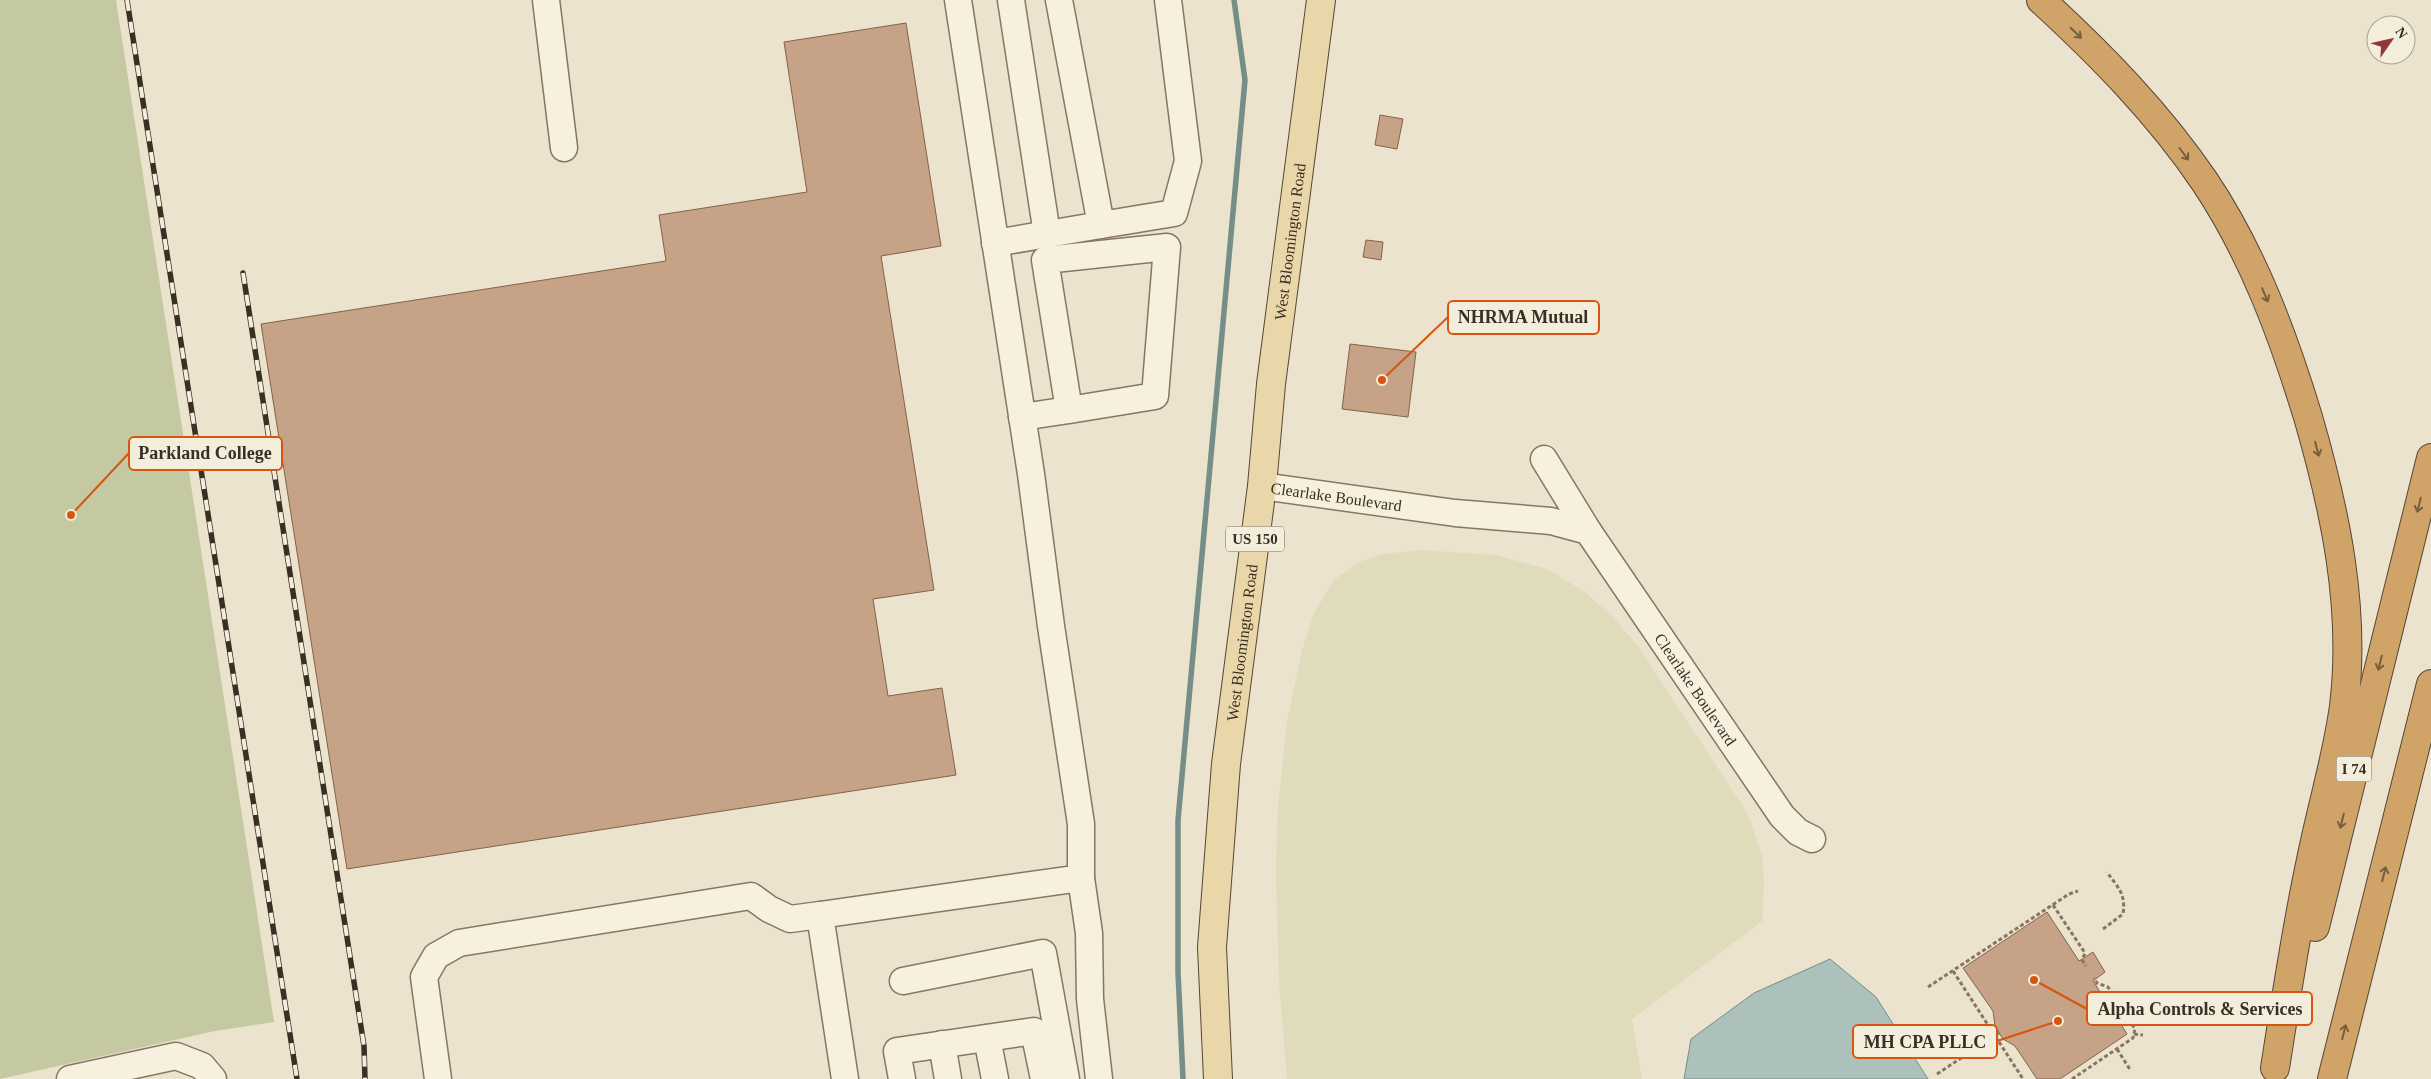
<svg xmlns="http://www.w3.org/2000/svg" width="2431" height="1079" font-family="'Times New Roman',serif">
  <rect width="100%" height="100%" fill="#ebe3cd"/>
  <path fill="#e0dbbb" d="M1421 550 1495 555 1547 569 1585 592 1612 616 1637 645 1748 814 1762 856 1764 883 1762 921 1632 1019 1642 1079H1287L1279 981 1276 870 1278 807 1287 722 1302 650 1314 613 1334 580 1359 562 1382 554Z"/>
  <path fill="#c4c9a1" d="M0 0H116L274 1022 215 1031 0 1079Z"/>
  <path fill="#acc1bb" stroke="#738f88" d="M1830 959 1876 997 1928 1079H1684L1691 1039 1754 993Z"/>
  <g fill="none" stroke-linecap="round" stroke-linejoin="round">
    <path stroke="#738f88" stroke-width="5.5" d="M1183 1079 1178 972V820L1245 80 1234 0"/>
  </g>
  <g fill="#c6a286" stroke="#84624a">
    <path d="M906 23 941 246 881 256 934 590 873 599 888 696 942 688 956 775 347 869 261 324 666 261 659 215 807 192 784 42Z"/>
    <path d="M1380 115 1403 119 1397 149 1375 145Z"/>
    <path d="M1366 240 1383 242 1381 260 1363 257Z"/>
    <path d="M1350 344 1416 352 1408 417 1342 409Z"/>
    <path d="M2047 912 2079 961 2093 952 2105 972 2093 981 2127 1034 2060 1079H2037L2015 1046 2003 1039 1995 1026 1993 1011 1963 968Z"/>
  </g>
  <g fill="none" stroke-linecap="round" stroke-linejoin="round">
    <defs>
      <g id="minor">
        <path d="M546 0 564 148"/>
        <path d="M958 0 1031 474 1051 626 1081 824V878"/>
        <path d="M1011 0 1047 234"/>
        <path d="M1101 225 1174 213 1188 161 1168 0"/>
        <path d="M995 243 1101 225 1059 0"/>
        <path d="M1022 417 1069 410 1045 260 1167 247 1155 396 1069 410"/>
        <path d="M1544 459 1588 531"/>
        <path id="s1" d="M1262 486 1455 513 1551 521 1588 531 1782 816 1798 832 1812 839"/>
        <path d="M903 981 1043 953 1066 1079"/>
        <path d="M987 1038 995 1079"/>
        <path d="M942 1044 948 1079"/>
        <path d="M70 1079 176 1056 202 1066 213 1079"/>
        <path d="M438 1079 424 977 436 956 459 943 751 896 769 909 790 919 820 915"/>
        <path d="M845 1079 820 915 1081 878 1089 933 1090 999 1099 1079"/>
        <path d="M902 1079 897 1051 1034 1031 1044 1079"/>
      </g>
      <g id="major">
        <path id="s2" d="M1218 1079 1212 947 1226 764 1262 486 1271 384 1321 0"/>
      </g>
      <g id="highway">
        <path d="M2041 0C2101 55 2159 114 2205 182 2253 254 2283 335 2308 417 2335 510 2356 608 2344 706 2337 758 2321 809 2311 860 2296 929 2286 999 2275 1068"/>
        <path d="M2315 927 2431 458"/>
        <path d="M2332 1079 2431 684"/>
      </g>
    </defs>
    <use href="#minor" stroke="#877662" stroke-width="29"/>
    <use href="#major" stroke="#564535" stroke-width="30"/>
    <use href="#highway" stroke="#564535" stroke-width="30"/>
    <g stroke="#877662" stroke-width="3" stroke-dasharray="4 2.5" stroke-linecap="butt">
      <path d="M2053 905 2085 953 2082 960 2086 966"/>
      <path d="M2103 929 2123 914C2126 893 2118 888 2107 872"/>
      <path d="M1953 971 2023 1079"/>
      <path d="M1928 987 2069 894 2078 891"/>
      <path d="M2124 1012 2147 995"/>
      <path d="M2134 1034 2143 1035"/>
      <path d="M2117 1049 2131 1071"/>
      <path d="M1937 1074 1999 1033"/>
      <path d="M2072 1079 2133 1038 2135 1029 2108 987 2097 983 2094 978"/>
    </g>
    <use href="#minor" stroke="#f7f0df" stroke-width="26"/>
    <use href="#major" stroke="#e9d7aa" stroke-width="28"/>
    <use href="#highway" stroke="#d0a468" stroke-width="28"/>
    <defs>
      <g id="rail">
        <path d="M127 0 297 1079"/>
        <path d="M243 273 364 1046 365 1079"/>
      </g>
    </defs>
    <use href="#rail" stroke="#3a2f23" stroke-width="5.5"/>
    <use href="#rail" stroke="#f3eddc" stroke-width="4" stroke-dasharray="11" stroke-linecap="butt"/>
  </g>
  <defs><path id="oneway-shaft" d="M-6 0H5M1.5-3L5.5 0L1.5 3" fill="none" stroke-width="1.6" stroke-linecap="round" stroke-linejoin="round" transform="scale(1.25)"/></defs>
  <g stroke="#765e3f">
    <use href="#oneway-shaft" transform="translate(2076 33) rotate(44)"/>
    <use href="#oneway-shaft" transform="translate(2184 154) rotate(53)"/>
    <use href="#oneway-shaft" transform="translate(2265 295) rotate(67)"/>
    <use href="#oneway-shaft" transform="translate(2317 449) rotate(75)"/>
    <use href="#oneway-shaft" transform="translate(2419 505) rotate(104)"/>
    <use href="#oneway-shaft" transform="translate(2380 663) rotate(104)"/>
    <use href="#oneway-shaft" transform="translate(2342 821) rotate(104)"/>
    <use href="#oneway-shaft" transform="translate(2384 874) rotate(-76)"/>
    <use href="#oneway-shaft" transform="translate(2344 1032) rotate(-76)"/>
  </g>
  <g text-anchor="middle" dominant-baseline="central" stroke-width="4" stroke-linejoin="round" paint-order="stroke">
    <g fill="#f3eddc" stroke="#72685a" stroke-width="1">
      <rect x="1226" y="526.5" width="58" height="25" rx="4"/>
      <rect x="2336.5" y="756.5" width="35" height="25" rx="4"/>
    </g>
    <g font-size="15" font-weight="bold" fill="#3a2f23">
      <text x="1255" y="539">US 150</text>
      <text x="2354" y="769">I 74</text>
    </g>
    <g font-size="16" fill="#3a2f23" stroke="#f3eddc">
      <text stroke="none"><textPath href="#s2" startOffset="842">West Bloomington Road</textPath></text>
      <text stroke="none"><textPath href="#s1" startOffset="75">Clearlake Boulevard</textPath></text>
      <text stroke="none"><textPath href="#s2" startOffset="438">West Bloomington Road</textPath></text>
      <text stroke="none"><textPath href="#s1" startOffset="521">Clearlake Boulevard</textPath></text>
    </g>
  </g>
  <path fill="none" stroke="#d7550e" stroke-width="2" d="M1382 380L1448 317M71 515L129 453M2034 980L2087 1009M2058 1021L1997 1041"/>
  <g fill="#d7550e" stroke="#f3eddc" stroke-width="2">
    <circle cx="1382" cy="380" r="5"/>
    <circle cx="71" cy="515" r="5"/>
    <circle cx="2034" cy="980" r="5"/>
    <circle cx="2058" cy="1021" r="5"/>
  </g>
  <g fill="#f3eddc" stroke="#d7550e" stroke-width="2">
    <rect x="1448" y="301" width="151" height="33" rx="5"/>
    <rect x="129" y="437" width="153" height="33" rx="5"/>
    <rect x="2087" y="992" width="225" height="33" rx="5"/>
    <rect x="1853" y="1025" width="144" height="33" rx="5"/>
  </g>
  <g font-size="18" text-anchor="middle" font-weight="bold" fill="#3a2f23">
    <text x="1523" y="323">NHRMA Mutual</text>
    <text x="205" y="459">Parkland College</text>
    <text x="2200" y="1015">Alpha Controls &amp; Services</text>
    <text x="1925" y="1048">MH CPA PLLC</text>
  </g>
  <g transform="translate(2391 40) rotate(56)"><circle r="24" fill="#f3eddc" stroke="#a9a192"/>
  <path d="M0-4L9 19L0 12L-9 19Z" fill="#913837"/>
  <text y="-8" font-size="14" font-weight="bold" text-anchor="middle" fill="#3a2f23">N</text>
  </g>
</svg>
